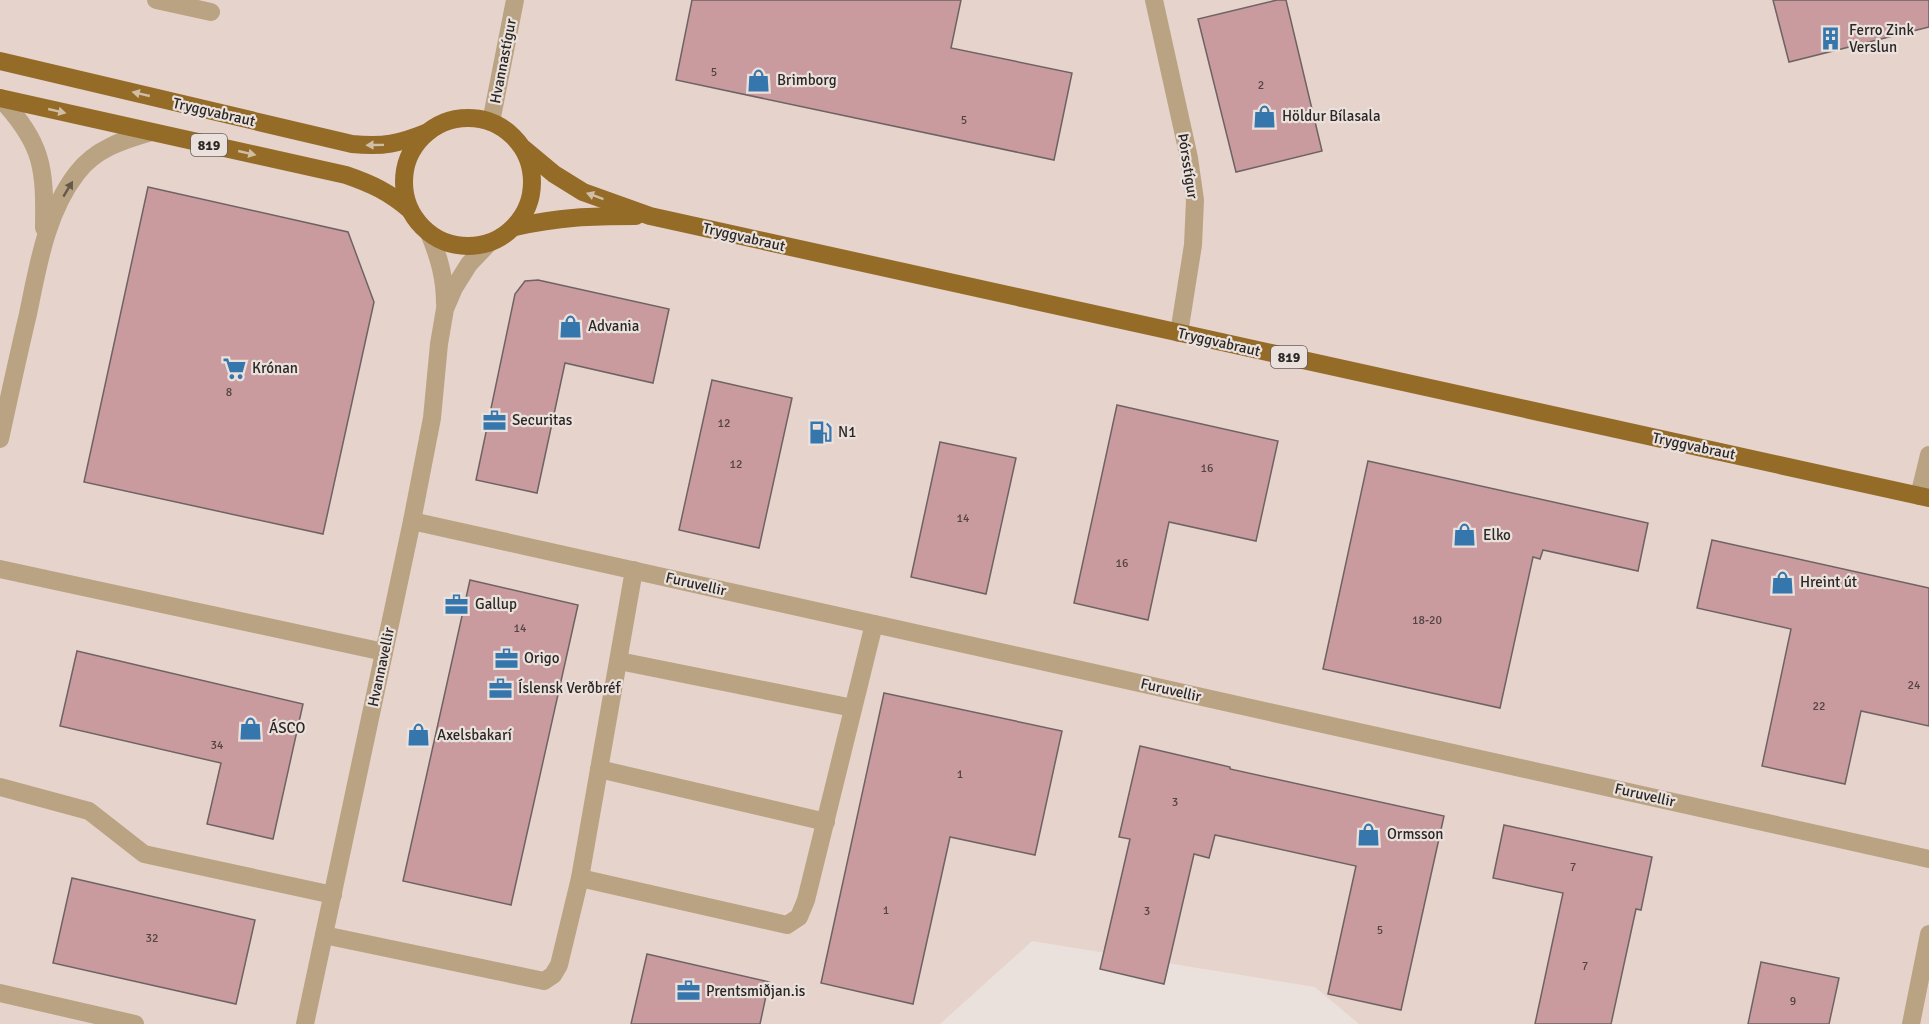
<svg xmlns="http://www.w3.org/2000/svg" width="1929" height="1024" font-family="Signika,sans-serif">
  <rect width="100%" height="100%" fill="#ebe1dc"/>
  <path fill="#e6d3cc" d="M0 0H1929V1024H1359L1315 987 1032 941 940 1024H0Z"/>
  <g fill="#c99b9f" stroke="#6e6364" stroke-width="1.5">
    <path d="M692 0H961L951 48 1072 73 1054 160 676 80Z"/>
    <path d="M1277 0H1286L1322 151 1236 172 1198 19Z"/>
    <path d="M1773 0H1929V27L1789 62Z"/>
    <path d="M148 187 348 232 374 302 323 534 84 482Z"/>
    <path d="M538 280 669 309 653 383 565 363 537 493 476 480 515 294 525 281Z"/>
    <path d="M712 380 792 398 759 548 679 530Z"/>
    <path d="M1117 405 1278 441 1256 541 1169 522 1148 620 1074 603Z"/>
    <path d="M940 442 1016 458 986 594 911 577Z"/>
    <path d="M1368 461 1648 523 1638 571 1543 550 1540 559 1533 557 1500 708 1323 669Z"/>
    <path d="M1712 540 1929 588V726L1861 711 1845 784 1762 766 1791 629 1697 608Z"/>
    <path d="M470 580 578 605 511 905 403 881Z"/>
    <path d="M77 651 303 704 273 839 207 824 221 763 60 726Z"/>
    <path d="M884 693 1062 731 1035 855 950 837 913 1004 821 983Z"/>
    <path d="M1140 746 1230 767V769L1444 816 1401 1010 1328 994 1356 866 1215 835 1209 858 1194 854 1164 984 1100 969 1130 839 1119 837Z"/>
    <path d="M1504 825 1652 857 1641 910 1636 909 1611 1024H1535L1563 893 1493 878Z"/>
    <path d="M72 878 255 920 236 1004 53 963Z"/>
    <path d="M647 954 769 982 760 1024H631Z"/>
    <path d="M1761 962 1839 978 1829 1024H1748Z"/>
  </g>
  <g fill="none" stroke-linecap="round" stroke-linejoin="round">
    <g stroke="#baa383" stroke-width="18">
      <path d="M156 0 211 12"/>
      <path d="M1154 0 1189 158 1195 200 1193 245 1179 333"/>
      <path d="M0 98C43 144 45 167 44 228"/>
      <path d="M491 122 515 0"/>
      <path d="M429 233C439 257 445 278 445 304"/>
      <path d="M0 439C9 398 18 356 28 314 38 266 46 213 77 173 95 149 123 140 151 132"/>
      <path d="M1919 496 1929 455"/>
      <path d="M412 521 1929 859"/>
      <path d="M0 569 384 652"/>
      <path d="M619 661 853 708"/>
      <path d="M599 769 826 822"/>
      <path d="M0 787 89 811 144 854 333 895"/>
      <path d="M580 878 787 925 799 917 806 900 874 624"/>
      <path d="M324 935 544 981 553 975 559 965 580 878 634 570"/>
      <path d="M0 993 135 1024"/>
      <path d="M305 1024 412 521 432 418 439 344 445 309 454 288 469 264 489 243"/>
      <path d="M1911 1024 1929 934"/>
    </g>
    <g stroke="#956b28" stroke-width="18">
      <path d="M0 61 352 144C384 147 398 144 428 132"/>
      <path d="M0 98 346 175C372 184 389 192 410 210"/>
      <circle cx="468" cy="182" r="64"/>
      <path d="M524 149 554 174 583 192 650 216 1929 498"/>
      <path d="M515 227C559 217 591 216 636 216"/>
    </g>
  </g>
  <defs><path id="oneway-solid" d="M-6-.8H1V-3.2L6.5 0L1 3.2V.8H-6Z" transform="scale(1.5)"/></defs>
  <g fill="#d1bea6">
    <use href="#oneway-solid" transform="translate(141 94) rotate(-167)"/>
    <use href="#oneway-solid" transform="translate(57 111) rotate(13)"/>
    <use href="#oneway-solid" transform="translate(375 145) rotate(179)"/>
    <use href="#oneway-solid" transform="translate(247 153) rotate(13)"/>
    <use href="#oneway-solid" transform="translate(595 196) rotate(-160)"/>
  </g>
  <use fill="#64594b" href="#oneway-solid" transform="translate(68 189) rotate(-59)"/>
  <defs>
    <symbol id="building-bare" viewBox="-9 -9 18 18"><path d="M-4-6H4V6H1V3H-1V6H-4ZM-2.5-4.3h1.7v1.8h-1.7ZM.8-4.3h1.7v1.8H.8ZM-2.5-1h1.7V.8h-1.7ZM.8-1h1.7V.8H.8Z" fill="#3577ad" stroke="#ebe1dc" stroke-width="2.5" paint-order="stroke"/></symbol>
    <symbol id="shop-bare" viewBox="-9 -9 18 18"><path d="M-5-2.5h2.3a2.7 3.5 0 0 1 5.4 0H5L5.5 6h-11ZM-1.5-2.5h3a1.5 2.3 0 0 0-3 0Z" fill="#3577ad" stroke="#ebe1dc" stroke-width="2.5" paint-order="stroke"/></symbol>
    <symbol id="supermarket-bare" viewBox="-9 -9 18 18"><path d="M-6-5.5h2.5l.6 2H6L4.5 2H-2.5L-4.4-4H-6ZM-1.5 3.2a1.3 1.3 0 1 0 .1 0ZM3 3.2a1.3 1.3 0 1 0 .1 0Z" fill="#3577ad" stroke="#ebe1dc" stroke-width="2.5" paint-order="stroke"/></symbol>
    <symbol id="office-bare" viewBox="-9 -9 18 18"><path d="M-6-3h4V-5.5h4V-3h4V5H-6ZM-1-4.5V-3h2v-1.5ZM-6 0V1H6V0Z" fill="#3577ad" stroke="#ebe1dc" stroke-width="2.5" paint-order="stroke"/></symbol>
    <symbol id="fuel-bare" viewBox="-9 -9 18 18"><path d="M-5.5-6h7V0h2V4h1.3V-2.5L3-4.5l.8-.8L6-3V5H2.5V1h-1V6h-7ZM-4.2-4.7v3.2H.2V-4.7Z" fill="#3577ad" stroke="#ebe1dc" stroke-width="2.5" paint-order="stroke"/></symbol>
  </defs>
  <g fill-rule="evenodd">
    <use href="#building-bare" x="1814" y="22" width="33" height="33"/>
    <use href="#shop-bare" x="742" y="64" width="33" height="33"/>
    <use href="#shop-bare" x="1248" y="100" width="33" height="33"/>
    <use href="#shop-bare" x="554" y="310" width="33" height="33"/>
    <use href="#supermarket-bare" x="218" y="352" width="33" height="33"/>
    <use href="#office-bare" x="478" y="404" width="33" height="33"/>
    <use href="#fuel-bare" x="804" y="416" width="33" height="33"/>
    <use href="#shop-bare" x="1448" y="518" width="33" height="33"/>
    <use href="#shop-bare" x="1766" y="566" width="33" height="33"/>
    <use href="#office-bare" x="440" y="588" width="33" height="33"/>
    <use href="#office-bare" x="490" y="642" width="33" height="33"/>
    <use href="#office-bare" x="484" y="672" width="33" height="33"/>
    <use href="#shop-bare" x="234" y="712" width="33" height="33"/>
    <use href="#shop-bare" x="402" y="718" width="33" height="33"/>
    <use href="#shop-bare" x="1352" y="818" width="33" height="33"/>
    <use href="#office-bare" x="672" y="974" width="33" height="33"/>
  </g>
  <g text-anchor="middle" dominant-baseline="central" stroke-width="4.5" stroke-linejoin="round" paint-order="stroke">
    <g font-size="12" fill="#524444">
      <text x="714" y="72">5</text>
      <text x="1261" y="85">2</text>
      <text x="964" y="120">5</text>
      <text x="229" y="392">8</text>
      <text x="724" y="423">12</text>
      <text x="736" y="464">12</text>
      <text x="1207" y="468">16</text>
      <text x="963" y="518">14</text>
      <text x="1122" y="563">16</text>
      <text x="1427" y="620">18-20</text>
      <text x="520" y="628">14</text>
      <text x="1914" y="685">24</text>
      <text x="1819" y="706">22</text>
      <text x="217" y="745">34</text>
      <text x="960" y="774">1</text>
      <text x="1175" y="802">3</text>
      <text x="1573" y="867">7</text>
      <text x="886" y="910">1</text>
      <text x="1147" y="911">3</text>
      <text x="1380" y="930">5</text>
      <text x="152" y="938">32</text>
      <text x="1585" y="966">7</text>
      <text x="1793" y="1001">9</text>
    </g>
    <g fill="#ebe1dc" stroke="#655f5c" stroke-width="1.5">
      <rect x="191" y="134" width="36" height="22" rx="4.5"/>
      <rect x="1271" y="346" width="36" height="22" rx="4.5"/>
    </g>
    <g font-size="14" font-weight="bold" fill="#2b2725">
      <text x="209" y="145">819</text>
      <text x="1289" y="357">819</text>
    </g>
    <g font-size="15" fill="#2b2725" stroke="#ebe1dc" text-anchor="start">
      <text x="1849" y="30">Ferro Zink<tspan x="1849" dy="17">Verslun</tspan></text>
      <text x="777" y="80">Brimborg</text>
      <text x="1282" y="116">Höldur Bílasala</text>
      <text x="588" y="326">Advania</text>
      <text x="252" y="368">Krónan</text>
      <text x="512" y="420">Securitas</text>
      <text x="838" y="432">N1</text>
      <text x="1483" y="535">Elko</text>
      <text x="1800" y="582">Hreint út</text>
      <text x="475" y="604">Gallup</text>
      <text x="524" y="658">Origo</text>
      <text x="518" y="688">Íslensk Verðbréf</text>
      <text x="269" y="728">ÁSCO</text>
      <text x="437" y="735">Axelsbakarí</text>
      <text x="1387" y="834">Ormsson</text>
      <text x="706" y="991">Prentsmiðjan.is</text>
    </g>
    <g font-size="15" fill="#2b2725" stroke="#ebe1dc">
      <text transform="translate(503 61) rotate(-79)">Hvannastígur</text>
      <text transform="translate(214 112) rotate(13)">Tryggvabraut</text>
      <text transform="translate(1188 166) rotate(81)">Þórsstígur</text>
      <text transform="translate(744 237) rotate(13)">Tryggvabraut</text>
      <text transform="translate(1219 342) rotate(13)">Tryggvabraut</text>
      <text transform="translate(1694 446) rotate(12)">Tryggvabraut</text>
      <text transform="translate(696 584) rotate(13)">Furuvellir</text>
      <text transform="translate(381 667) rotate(-78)">Hvannavellir</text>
      <text transform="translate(1171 690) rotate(13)">Furuvellir</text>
      <text transform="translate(1645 795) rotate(13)">Furuvellir</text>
    </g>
  </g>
</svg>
